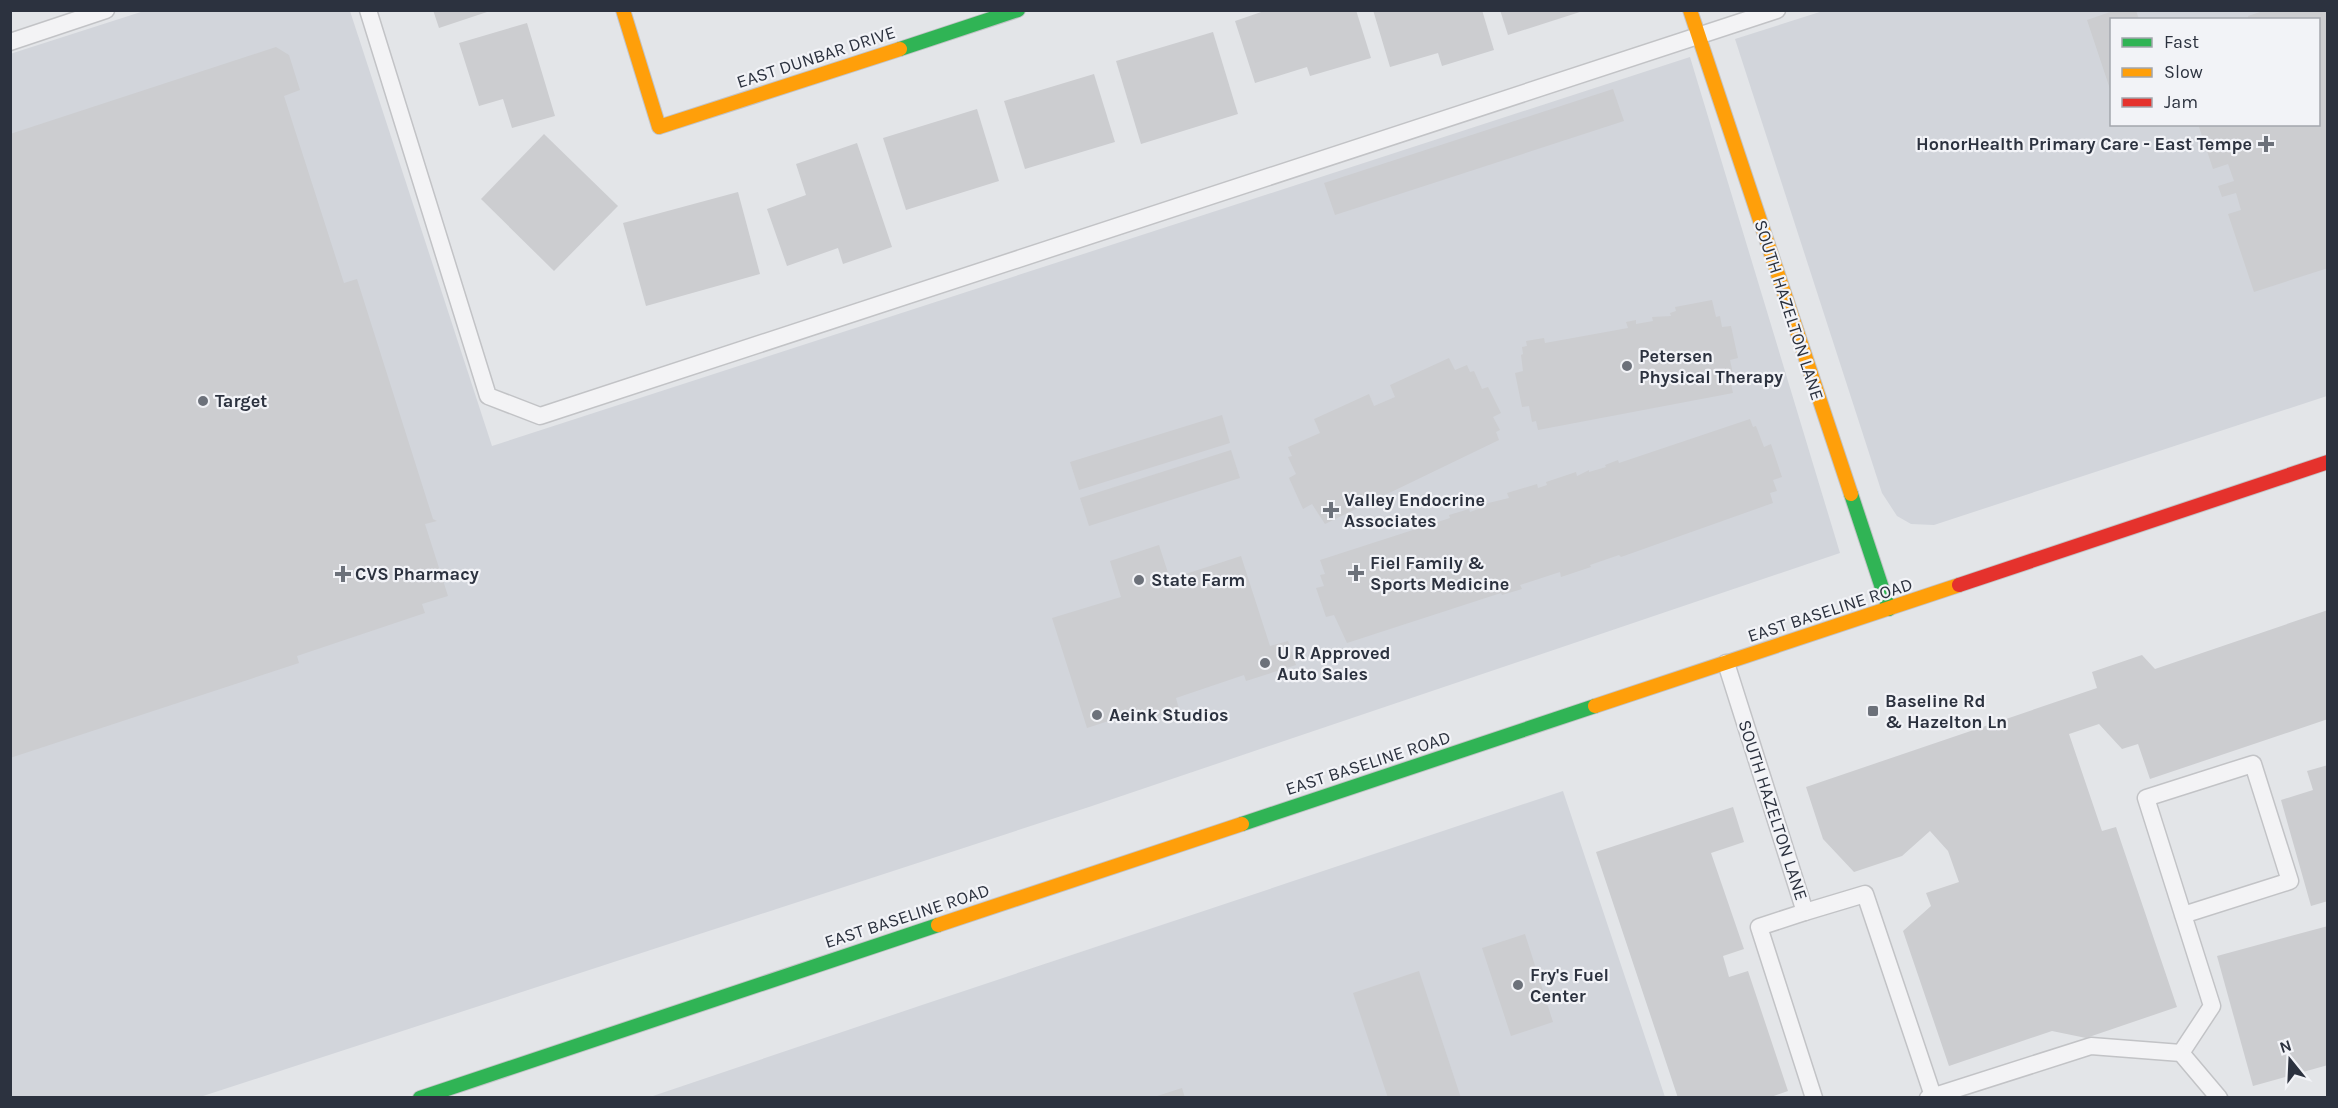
<svg xmlns="http://www.w3.org/2000/svg" width="2338" height="1108" font-family="Karla,sans-serif">
  <rect width="100%" height="100%" fill="#e3e5e8"/>
  <g fill="#d2d5db" fill-rule="evenodd">
    <path d="M1826 10 2327 11V396L1934 525 1911 524 1897 516 1882 493 1735 39ZM2112 20H2318V124H2112Z"/>
    <path d="M144 11H350L492 446 1690 57 1840 553 1089 807 200 1097H11L10 54Z"/>
    <path d="M1563 791 1665 1097 647 1098 925 1004Z"/>
  </g>
  <g fill="#cccdd0">
    <path d="M433 10H490V11L439 28Z"/>
    <path d="M1267 10H1356L1371 58 1310 76 1307 67 1255 83 1235 21Z"/>
    <path d="M1373 10H1482L1494 50 1442 66 1438 53 1390 67Z"/>
    <path d="M1500 10H1583V11L1508 35Z"/>
    <path d="M2116 10H2136L2139 20H2112L2111 92 2087 20Z"/>
    <path d="M2266 10H2328V268L2254 292 2228 214 2241 210 2236 193 2222 197 2218 186 2234 181 2228 164 2213 169 2198 124H2318V20H2249L2248 16Z"/>
    <path d="M527 23 555 116 512 128 503 99 479 106 459 43Z"/>
    <path d="M1213 32 1238 114 1141 144 1116 61Z"/>
    <path d="M276 47 289 55 300 90 284 96 344 283 357 279 433 519 437 521 425 524 448 596 422 604 425 613 297 656 299 663 10 758V134Z"/>
    <path d="M1094 74 1115 142 1025 169 1004 101Z"/>
    <path d="M1613 89 1624 121 1335 215 1324 183Z"/>
    <path d="M977 109 999 181 906 210 883 138Z"/>
    <path d="M544 134 618 206 554 271 481 199Z"/>
    <path d="M857 143 892 247 843 264 838 248 787 266 767 209 806 195 796 164Z"/>
    <path d="M738 192 760 274 646 306 623 223Z"/>
    <path d="M1712 300 1716 317 1720 316 1722 327 1731 326 1738 358 1730 360 1735 383 1731 384 1733 393 1538 430 1536 421 1532 422 1529 406 1522 407 1515 373 1523 371 1521 355 1523 354 1522 347 1527 346 1526 341 1544 338 1545 343 1628 328 1626 322 1636 320V324L1653 321 1652 317 1671 316 1670 313 1676 311 1675 307Z"/>
    <path d="M1449 358 1455 370 1467 365 1470 372 1474 371 1482 389 1488 387 1501 413 1493 417 1500 430 1496 432 1499 440 1325 524 1312 504 1303 509 1289 478 1296 474 1288 457 1292 456 1288 447 1320 433 1314 419 1369 394 1374 406 1395 397 1390 385Z"/>
    <path d="M1222 415 1230 443 1079 490 1070 462Z"/>
    <path d="M1750 419 1753 427 1756 426 1764 447 1771 444 1782 477 1773 480 1777 491 1770 493 1773 503 1621 557 1619 555 1590 565 1591 567 1561 577 1560 572 1520 585 1522 589 1502 595 1501 593 1347 643 1334 615 1326 617 1316 588 1324 586 1320 575 1325 574 1320 560 1450 518 1449 515 1469 509 1470 512 1481 508 1480 505 1509 498 1507 493 1537 484 1538 488 1547 485 1546 482 1576 472 1577 476 1589 470V472L1606 467 1605 465 1618 460 1619 463Z"/>
    <path d="M1231 450 1240 478 1089 526 1080 498Z"/>
    <path d="M1159 545 1170 579 1241 556 1270 646 1288 641 1296 665 1246 681 1244 675 1176 698 1179 709 1133 724 1130 714 1087 728 1052 618 1121 597 1110 561Z"/>
    <path d="M2328 610V719L2150 779 2138 744 2122 749 2099 724 2069 734 2102 831 2116 827 2177 1007 2086 1038 2052 1031 1949 1066 1903 931 1931 906 1926 893 1959 882 1948 851 1930 831 1902 856 1854 872 1823 839 1806 787 2097 688 2092 672 2142 655 2155 669Z"/>
    <path d="M2328 765V901L2311 906 2281 800 2313 790 2307 771Z"/>
    <path d="M1733 807 1744 842 1711 853 1744 949 1723 956 1729 977 1748 971 1788 1091 1768 1098H1678L1596 852Z"/>
    <path d="M2328 926V1065L2253 1086 2217 956Z"/>
    <path d="M1525 934 1553 1022 1511 1036 1482 948Z"/>
    <path d="M1419 971 1461 1098H1388L1353 993Z"/>
    <path d="M1182 1088 1185 1098H1154V1097Z"/>
  </g>
  <g fill="none" stroke-linecap="round" stroke-linejoin="round">
    <defs>
      <g id="lane">
        <path d="M368 10 488 396 540 416 1777 10"/>
        <path d="M10 42 106 10"/>
        <path d="M1726 663 1805 912 1759 927 1814 1098"/>
        <path d="M1805 912 1865 894 1933 1096"/>
        <path d="M2181 1053 2212 1006 2146 798 2253 764 2290 881 2183 915"/>
        <path d="M1928 1098 2091 1046 2181 1053 2219 1098"/>
      </g>
      <g id="fast">
        <path d="M900 49 1018 10"/>
        <path d="M1851 494 1889 609"/>
        <path d="M1242 824 1595 706"/>
        <path d="M420 1098 938 925"/>
      </g>
      <g id="slow">
        <path d="M623 10 659 127 900 49"/>
        <path d="M1690 10 1851 494"/>
        <path d="M1595 706 1959 585"/>
        <path d="M938 925 1242 824"/>
      </g>
      <path id="jam" d="M1959 585 2328 462"/>
    </defs>
    <use href="#lane" stroke="#c2c3c6" stroke-width="19"/>
    <use href="#fast" stroke="#c2c3c6" stroke-width="16"/>
    <use href="#slow" stroke="#c2c3c6" stroke-width="16"/>
    <use href="#jam" stroke="#c2c3c6" stroke-width="16"/>
    <use href="#lane" stroke="#f3f3f5" stroke-width="16"/>
    <use href="#fast" stroke="#30b455" stroke-width="14"/>
    <use href="#slow" stroke="#ff9f0a" stroke-width="14"/>
    <use href="#jam" stroke="#e5322d" stroke-width="14"/>
  </g>
  <g fill="#6c717a" stroke="#f2f3f7" stroke-width="2">
    <path d="M2263 135h6v6h6v6h-6v6h-6v-6h-6v-6h6z"/>
    <circle cx="1627" cy="366" r="6"/>
    <circle cx="203" cy="401" r="6"/>
    <path d="M1328 501h6v6h6v6h-6v6h-6v-6h-6v-6h6z"/>
    <path d="M1353 564h6v6h6v6h-6v6h-6v-6h-6v-6h6z"/>
    <path d="M340 565h6v6h6v6h-6v6h-6v-6h-6v-6h6z"/>
    <circle cx="1139" cy="580" r="6"/>
    <circle cx="1265" cy="663" r="6"/>
    <rect x="1867" y="705" width="12" height="12" rx="3"/>
    <circle cx="1097" cy="715" r="6"/>
    <circle cx="1518" cy="985" r="6"/>
  </g>
  <g text-anchor="middle" dominant-baseline="central" stroke-width="4.5" stroke-linejoin="round" paint-order="stroke">
    <g font-size="18" fill="#2c323f" stroke="#f2f3f7">
      <text transform="translate(816 57) rotate(-18)">EAST DUNBAR DRIVE</text>
      <text transform="translate(1789 310) rotate(72)">SOUTH HAZELTON LANE</text>
      <text transform="translate(1830 610) rotate(-18)">EAST BASELINE ROAD</text>
      <text transform="translate(1368 763) rotate(-18)">EAST BASELINE ROAD</text>
      <text transform="translate(1773 810) rotate(72)">SOUTH HAZELTON LANE</text>
      <text transform="translate(907 916) rotate(-18)">EAST BASELINE ROAD</text>
    </g>
    <g font-size="18" font-weight="bold" fill="#2c323f" stroke="#f2f3f7" text-anchor="start">
      <text x="2252" y="144" text-anchor="end">HonorHealth Primary Care - East Tempe</text>
      <text x="1639" y="356">Petersen<tspan x="1639" dy="21">Physical Therapy</tspan></text>
      <text x="215" y="401">Target</text>
      <text x="1344" y="500">Valley Endocrine<tspan x="1344" dy="21">Associates</tspan></text>
      <text x="1370" y="563">Fiel Family &amp;<tspan x="1370" dy="21">Sports Medicine</tspan></text>
      <text x="355" y="574">CVS Pharmacy</text>
      <text x="1151" y="580">State Farm</text>
      <text x="1277" y="653">U R Approved<tspan x="1277" dy="21">Auto Sales</tspan></text>
      <text x="1885" y="701">Baseline Rd<tspan x="1885" dy="21">&amp; Hazelton Ln</tspan></text>
      <text x="1109" y="715">Aeink Studios</text>
      <text x="1530" y="975">Fry's Fuel<tspan x="1530" dy="21">Center</tspan></text>
    </g>
  </g>
  <rect width="2338" height="1108" fill="none" stroke="#2c323f" stroke-width="24"/>
  <rect x="2110" y="18" width="210" height="108" fill="#f2f3f7" stroke="#a3a6ad" stroke-width="1.5"/>
  <rect x="2122" y="38" width="30" height="9" fill="#30b455" stroke="#a3a6ad" stroke-width="1.5"/>
  <text x="2164" y="48" font-size="18" fill="#2c323f">Fast</text>
  <rect x="2122" y="68" width="30" height="9" fill="#ff9f0a" stroke="#a3a6ad" stroke-width="1.5"/>
  <text x="2164" y="78" font-size="18" fill="#2c323f">Slow</text>
  <rect x="2122" y="98" width="30" height="9" fill="#e5322d" stroke="#a3a6ad" stroke-width="1.5"/>
  <text x="2164" y="108" font-size="18" fill="#2c323f">Jam</text>
  <g transform="translate(2290 1060) rotate(342)" stroke="#f2f3f7" stroke-width="4.5" paint-order="stroke">
  <path d="M0-4.5L10 22L0 15L-10 22Z" fill="#2c323f"/>
  <text y="-9" font-size="16" font-weight="bold" text-anchor="middle" fill="#2c323f">N</text>
  </g>
</svg>
